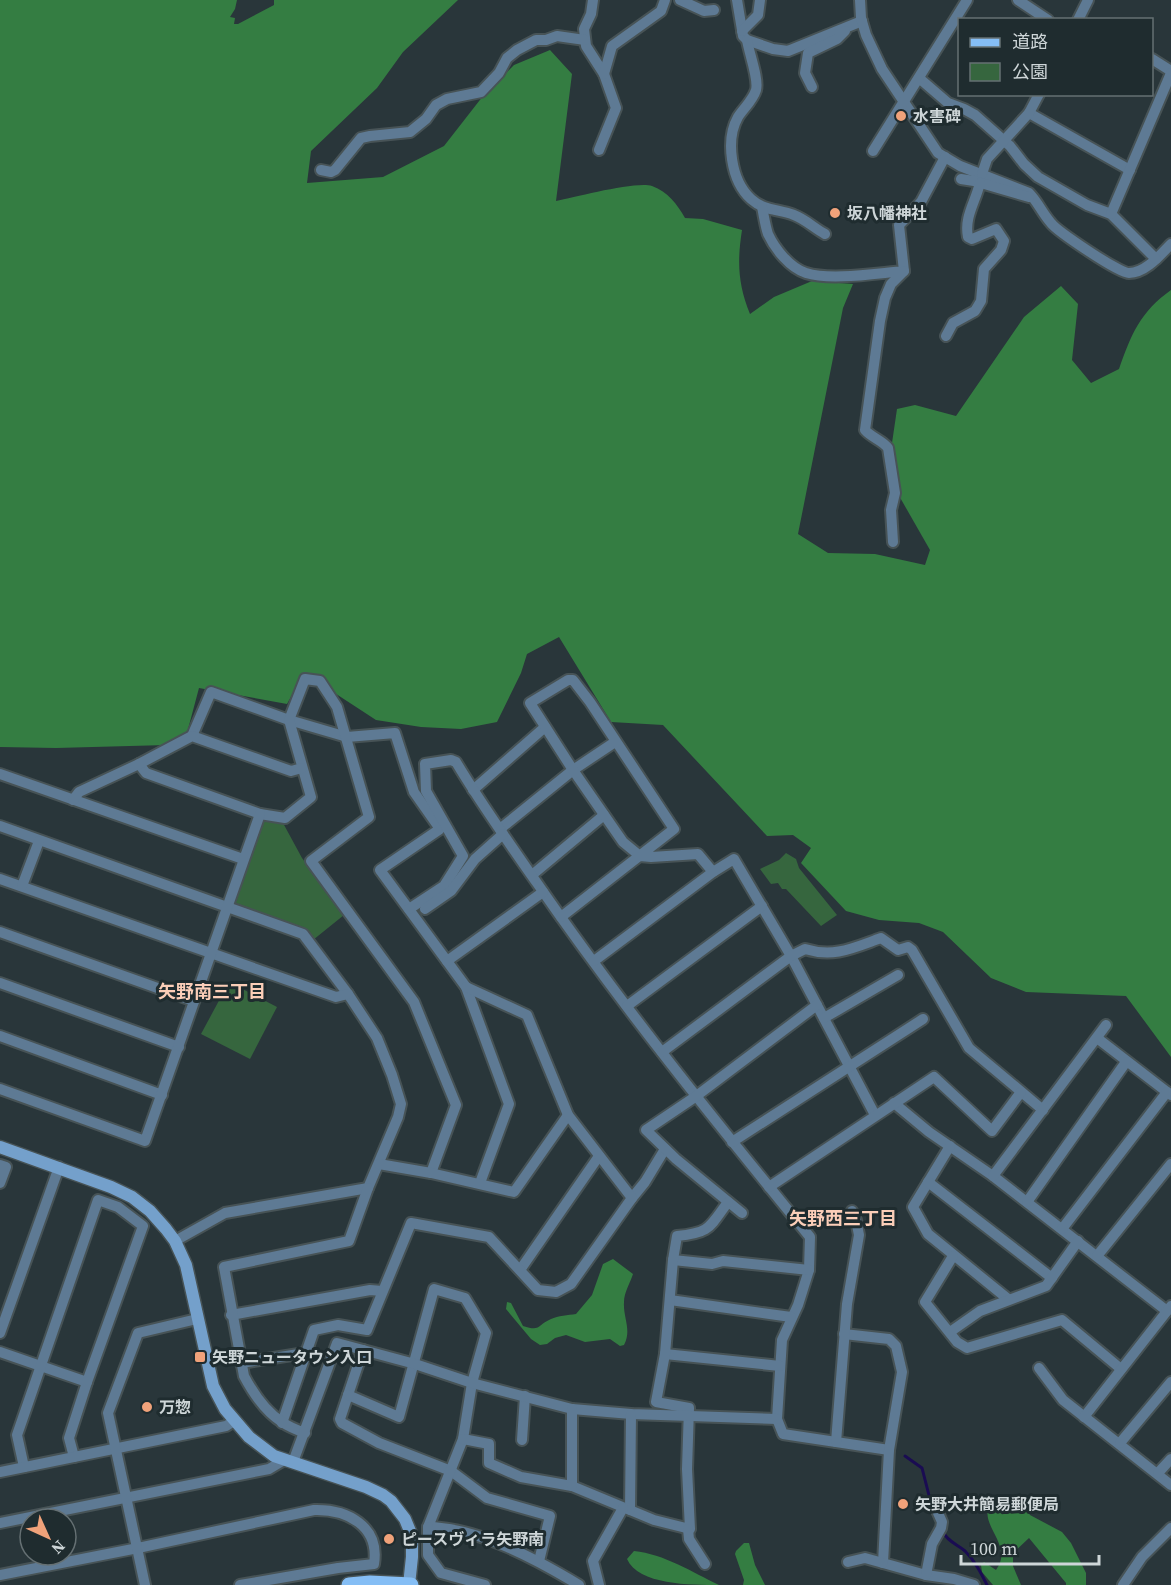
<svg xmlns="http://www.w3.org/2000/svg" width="1171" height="1585" font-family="'Source Serif 4','Noto Sans JP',serif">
  <rect width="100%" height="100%" fill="#29363a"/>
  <g fill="#36663e">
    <path d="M268 819 283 823 302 858 344 915 313 940 305 930 237 905 234 900 262 822Z"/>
    <path d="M786 853 796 859 799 868 837 915 821 926 786 889H782L778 883 771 884 760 869 779 860Z"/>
    <path d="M229 982 277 1007 250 1059 201 1034Z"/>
  </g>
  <g fill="#347d42">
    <path d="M0 0H237L235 9 230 17 235 18 234 24H238L274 5V0H458L403 52 377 88 311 151 307 183 383 177 444 146 483 96 514 65 550 50 572 74 556 201C576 197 636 181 652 186 668 192 677 204 685 218L703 219 742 230C737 262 738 284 750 314L774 297 812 281 853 284 843 308 798 534 828 553 875 554 925 565 930 550 894 487 892 443 897 409 915 405 956 416 1024 317 1061 286 1078 304 1072 360 1091 383 1119 369C1131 335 1140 312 1171 290V1057L1126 996 1026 992 991 978 943 932 919 923 879 920 846 911 801 863 811 848 793 835 767 836 663 725 611 722 559 637 527 654 521 673 497 722 461 729 421 727 376 720 304 673 287 704 199 688 187 733 167 745 56 748 0 747Z"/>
    <path d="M613 1259 633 1274C630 1283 624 1293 624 1302 623 1318 632 1330 624 1345L620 1346 610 1339 585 1342 566 1335 555 1338 547 1344 540 1345 531 1339 506 1309 507 1302 511 1303 523 1326C541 1332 537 1325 551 1319 558 1316 568 1315 576 1314L592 1295 603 1264Z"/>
    <path d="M1007 1495 1018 1496 1030 1515 1062 1532 1071 1543 1086 1573V1585H1066V1583L1029 1538 1013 1553V1566L1021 1585H993L982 1572 981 1565 984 1562 996 1570C1015 1545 976 1523 991 1504 994 1500 1002 1497 1007 1495Z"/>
    <path d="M744 1543H749L755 1565 765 1585H743L744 1580 735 1554 736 1551Z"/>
    <path d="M634 1551C664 1554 692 1572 719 1585 691 1585 638 1585 627 1559Z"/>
  </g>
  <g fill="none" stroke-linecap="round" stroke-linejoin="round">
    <g stroke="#1a0c52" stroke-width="3">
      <path d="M905 1456 922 1468 932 1507"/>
      <path d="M943 1532C948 1542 957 1544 965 1551 975 1561 981 1573 987 1585"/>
    </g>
    <defs>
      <g id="street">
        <path d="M593 0 591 14 584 29 586 46 604 74 616 108 599 150"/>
        <path d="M680 0 704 11 714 10"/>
        <path d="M737 0 743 36 747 40 773 49 788 51 862 21"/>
        <path d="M860 0 861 18 866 35 882 69 938 153 960 166 1029 193C1038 202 1042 213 1051 223 1057 231 1120 274 1129 273 1146 273 1161 254 1171 244"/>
        <path d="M1018 0 1048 20"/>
        <path d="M1078 20 1088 0"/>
        <path d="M742 31 758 15 760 0"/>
        <path d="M747 40C749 53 759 79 756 90 753 100 744 108 738 117 725 140 731 181 751 199 764 211 779 209 794 215 805 219 814 228 825 234"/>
        <path d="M1152 59 1171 71"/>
        <path d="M604 74 612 46 661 11 665 0"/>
        <path d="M919 78 948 103 964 109 975 115 1010 146 1024 164 1038 177 1087 205 1111 214 1156 259"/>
        <path d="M812 87 805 73 808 53 837 39 845 31"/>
        <path d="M1029 113 1130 170"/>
        <path d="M873 151 967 0"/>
        <path d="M321 170 331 172 335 170 361 138 370 136 410 132 426 119 436 105 447 99 481 92 499 73 507 58 517 50 536 40H546L557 36 585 40"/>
        <path d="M982 174 987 159 1029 113 1039 94"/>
        <path d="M961 179 974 181 1029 197"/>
        <path d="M762 207C764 216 765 225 768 234 775 249 790 268 806 273 831 281 878 273 904 271L899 225 921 202 945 157"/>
        <path d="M1111 214 1171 73"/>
        <path d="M946 336 953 323 975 311 981 301 984 269 1001 250 1004 241 996 229 972 239 968 237C964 217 975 203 980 183"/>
        <path d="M893 542 891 510 895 493 888 448C882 440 872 438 865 430L880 321 885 298 891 284 904 271"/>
        <path d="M192 736 211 692 289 720 347 737 395 733 414 792 440 829 380 870 466 987 509 1104 480 1183"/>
        <path d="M139 764 146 773 260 814 285 818 311 797 289 720 305 679 320 681 337 707 369 817 311 861 414 1002 456 1105 431 1173"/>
        <path d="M0 774 243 859"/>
        <path d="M473 790 545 727"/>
        <path d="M73 800 79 792 139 764 192 736 291 771 302 768"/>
        <path d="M0 826 303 934 348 994 377 1038 392 1075 401 1104 398 1117 368 1188 225 1213 175 1241"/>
        <path d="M500 829 573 770 615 742"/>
        <path d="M532 875 604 815"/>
        <path d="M0 879 336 997 348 994"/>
        <path d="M22 886 39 841"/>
        <path d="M409 909 444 886 463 856 426 791 425 764 451 760 456 762C481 804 509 843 537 883 622 1006 716 1122 810 1237L809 1270 798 1305 782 1340 777 1419 783 1434 889 1450"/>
        <path d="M425 909 451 891 475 859 503 834"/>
        <path d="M561 917 674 829 590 702 573 680H568L530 703 573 770 623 842 640 856 651 857 698 854 713 872"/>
        <path d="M0 932 194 1001"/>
        <path d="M447 961 543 892"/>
        <path d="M594 961 713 872 734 859 791 956 875 1115"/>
        <path d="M0 983 179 1047"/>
        <path d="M627 1006 762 906"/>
        <path d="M824 1018 898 975"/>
        <path d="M0 1036 162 1095"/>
        <path d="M1097 1038 1171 1095"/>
        <path d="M662 1052 791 956 805 949C834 958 853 948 881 938L898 950 908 947 912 950 969 1048 1043 1110"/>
        <path d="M0 1089 145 1141 260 814"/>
        <path d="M894 1103 929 1132 993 1176 1167 1311"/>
        <path d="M732 1142 923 1019"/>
        <path d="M950 1146 913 1207 928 1234 1008 1299"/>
        <path d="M379 1164 431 1173 514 1192 568 1115"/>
        <path d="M0 1165 6 1167 0 1183"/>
        <path d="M993 1176 1106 1025"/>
        <path d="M928 1182 1052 1278"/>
        <path d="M769 1187 934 1077 992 1131 1021 1092"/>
        <path d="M632 1198 645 1182 665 1149"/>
        <path d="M1027 1202 1126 1062"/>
        <path d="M742 1213 676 1159 646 1130 695 1097 817 1005"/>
        <path d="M1062 1229 1167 1092"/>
        <path d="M953 1256 925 1302 957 1342 967 1348 1062 1320 1121 1369"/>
        <path d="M1097 1256 1171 1164"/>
        <path d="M673 1260 712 1264 723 1261 809 1270"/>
        <path d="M520 1270 599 1156"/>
        <path d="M670 1300 791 1317"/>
        <path d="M231 1315 370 1290 382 1291"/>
        <path d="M950 1332 980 1311 1046 1286 1078 1241"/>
        <path d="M0 1333 59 1167"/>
        <path d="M844 1334 889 1339 896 1346 902 1372 889 1450 883 1563 926 1575 954 1579 974 1585"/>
        <path d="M363 1350 340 1419 342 1423 379 1443 451 1471 487 1498 550 1516 539 1561"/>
        <path d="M0 1352 87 1382"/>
        <path d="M665 1354 780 1366"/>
        <path d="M241 1363 305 1353"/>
        <path d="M1039 1368 1063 1400 1171 1485"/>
        <path d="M348 1395 399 1417 434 1289 465 1298 486 1333 472 1383 463 1439 428 1527C479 1528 536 1559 579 1585"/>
        <path d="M1084 1417 1171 1306"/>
        <path d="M282 1423 314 1330 338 1325 367 1330 411 1223 489 1237 538 1290 556 1292 571 1284 632 1198 568 1115 527 1015 466 987"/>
        <path d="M305 1433C297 1430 289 1427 282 1422 266 1412 253 1393 244 1376L224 1267 349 1241 368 1188"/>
        <path d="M463 1439 489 1444V1463L521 1477 572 1486 654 1520 690 1529 687 1469 689 1408 656 1402 665 1354 673 1260 677 1236C710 1233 709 1228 728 1202"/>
        <path d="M522 1440 525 1396"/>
        <path d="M836 1442 847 1304 859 1235 856 1220 852 1211"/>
        <path d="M1120 1443 1171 1382"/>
        <path d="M293 1462 337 1343 415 1364 472 1383 572 1409 631 1414 777 1419"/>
        <path d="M24 1467 17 1435 98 1200 118 1207 143 1226 87 1382 69 1438 74 1457"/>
        <path d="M0 1472 226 1426 234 1421"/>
        <path d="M1158 1473 1171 1459"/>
        <path d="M572 1486V1409"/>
        <path d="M630 1510 631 1414"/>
        <path d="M0 1523 269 1469 284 1460"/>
        <path d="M428 1527V1555L441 1573 485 1585"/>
        <path d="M688 1529 689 1539 705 1564"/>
        <path d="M848 1562 865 1558 883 1563"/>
        <path d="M0 1575 138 1548 314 1510C347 1509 380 1526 374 1564L338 1568 240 1585"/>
        <path d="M926 1575 932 1544 941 1528 942 1522 935 1506"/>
        <path d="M145 1585 108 1413 138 1333 197 1319"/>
        <path d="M599 1585 593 1561 623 1508"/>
        <path d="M1123 1585 1142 1557 1171 1528"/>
      </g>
      <path id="secondary" d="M0 1147 111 1187 132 1197 150 1211 166 1229 175 1241 186 1265 213 1386 225 1409 249 1437 274 1456 366 1487 383 1495 391 1501 405 1519 412 1536V1557L409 1585"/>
      <path id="primary" d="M349 1585 370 1583 411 1585"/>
    </defs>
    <use href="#street" stroke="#475356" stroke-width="14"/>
    <use href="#secondary" stroke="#475356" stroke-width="15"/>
    <use href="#primary" stroke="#475356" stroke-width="18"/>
    <use href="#street" stroke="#5e7a94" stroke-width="10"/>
    <use href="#secondary" stroke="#74a0cb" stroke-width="12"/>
    <use href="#primary" stroke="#85bef5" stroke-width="15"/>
  </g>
  <g fill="#f0a27a" stroke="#1f2c2f" stroke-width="2">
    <circle cx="901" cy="116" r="6"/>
    <circle cx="835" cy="213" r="6"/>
    <rect x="194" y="1351" width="12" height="12" rx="3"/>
    <circle cx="147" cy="1407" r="6"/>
    <circle cx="903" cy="1504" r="6"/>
    <circle cx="389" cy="1539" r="6"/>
  </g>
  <g text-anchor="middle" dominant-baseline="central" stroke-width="6" stroke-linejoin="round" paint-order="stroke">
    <g font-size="16" font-weight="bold" fill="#ced6d8" stroke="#1f2c2f" text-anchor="start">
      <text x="913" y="116">水害碑</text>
      <text x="847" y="213">坂八幡神社</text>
      <text x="212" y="1357">矢野ニュータウン入口</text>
      <text x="159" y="1407">万惣</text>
      <text x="915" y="1504">矢野大井簡易郵便局</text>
      <text x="401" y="1539">ピースヴィラ矢野南</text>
    </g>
    <g font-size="18" font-weight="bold" fill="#fbceb8" stroke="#1f2c2f">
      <text x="212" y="991">矢野南三丁目</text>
      <text x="843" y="1218">矢野西三丁目</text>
    </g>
  </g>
  <rect x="958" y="18" width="195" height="78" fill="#1f2c2f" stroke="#657073" stroke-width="1.5"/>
  <rect x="970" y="38" width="30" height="9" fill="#85bef5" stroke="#657073" stroke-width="1.5"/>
  <text x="1012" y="48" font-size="18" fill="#ced6d8">道路</text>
  <rect x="970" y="63" width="30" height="18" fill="#36663e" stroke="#657073" stroke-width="1.5"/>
  <text x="1012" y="78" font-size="18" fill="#ced6d8">公園</text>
  <g transform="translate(48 1537) rotate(135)"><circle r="28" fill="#1f2c2f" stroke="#657073" stroke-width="1.5"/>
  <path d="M0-4.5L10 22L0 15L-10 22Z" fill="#f0a27a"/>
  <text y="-9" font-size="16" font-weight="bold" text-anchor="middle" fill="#ced6d8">N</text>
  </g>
  <path d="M961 1555v9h138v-9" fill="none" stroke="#ced6d8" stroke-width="3"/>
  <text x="970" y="1555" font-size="18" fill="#ced6d8" stroke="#1f2c2f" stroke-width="4.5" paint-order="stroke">100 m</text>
</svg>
